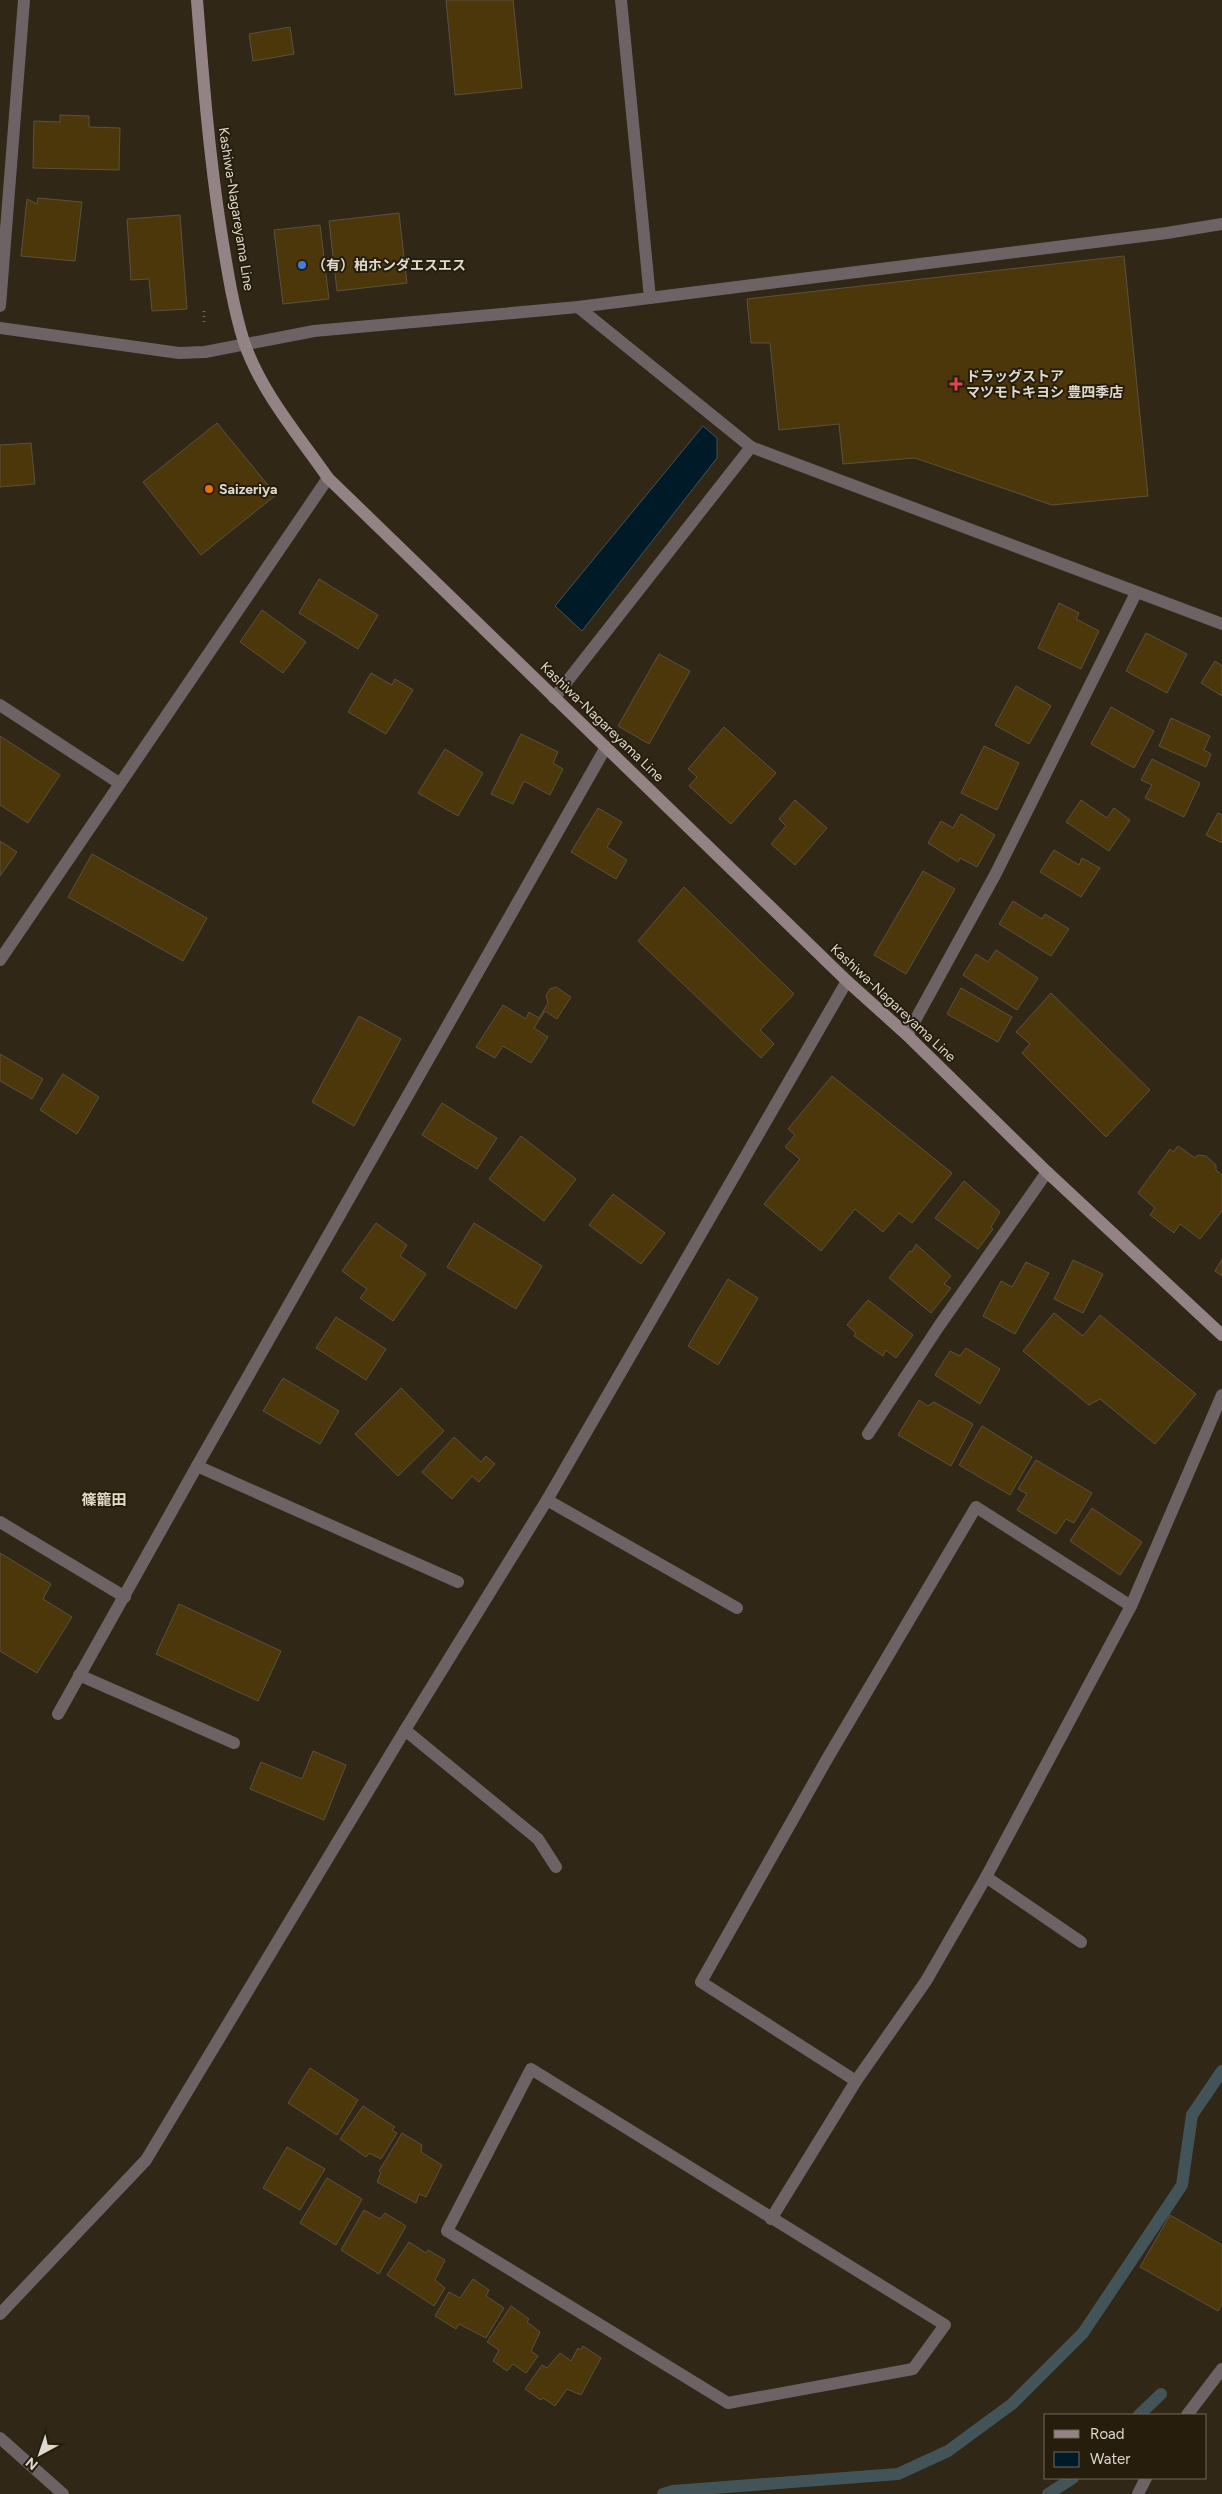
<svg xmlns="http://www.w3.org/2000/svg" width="1222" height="2494" font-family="Figtree,'Noto Sans JP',sans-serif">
  <rect width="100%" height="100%" fill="#302717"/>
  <path fill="#001b27" stroke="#435459" d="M703 426 717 438V458L582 631 555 606Z"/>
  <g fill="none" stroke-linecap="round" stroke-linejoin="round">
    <g stroke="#435459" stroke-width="12">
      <path d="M1139 2415 1161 2394"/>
      <path d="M663 2494 673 2491 898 2474 948 2451 1012 2404 1083 2333 1182 2185 1192 2115 1222 2071"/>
      <path d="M1048 2494 1073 2478"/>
    </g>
  </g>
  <g fill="#4b370a" stroke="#5b5140">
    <path d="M446 0H513L522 88 455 95Z"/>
    <path d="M290 27 294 54 253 61 249 34Z"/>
    <path d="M60 115 89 116V127L120 128 119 170 33 168 34 121 60 122Z"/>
    <path d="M38 198 82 202 75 261 21 256 27 199 37 204Z"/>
    <path d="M399 213 407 283 337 291 329 221Z"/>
    <path d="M180 215 187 309 152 311 149 279 131 280 127 219Z"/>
    <path d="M320 225 329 299 283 304 274 230Z"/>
    <path d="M1124 256 1148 496 1052 505 915 458 843 464 839 424 779 430 770 343H751L747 299Z"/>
    <path d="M217 423 276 495 201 555 143 482Z"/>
    <path d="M31 443 35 484 0 487V445Z"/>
    <path d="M319 579 378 615 358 649 299 613Z"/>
    <path d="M1059 603 1079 613 1076 619 1099 631 1081 669 1038 648Z"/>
    <path d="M262 610 306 642 283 673 240 642Z"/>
    <path d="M1146 633 1187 654 1167 693 1126 671Z"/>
    <path d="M659 654 690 671 649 744 618 726Z"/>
    <path d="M1215 661 1222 666V696L1201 683Z"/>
    <path d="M371 673 392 685 395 679 413 690 386 734 348 712Z"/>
    <path d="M1016 686 1051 706 1029 744 995 725Z"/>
    <path d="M1111 707 1154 731 1134 768 1091 744Z"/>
    <path d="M1171 718 1210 736 1204 750 1211 754 1206 767 1159 746Z"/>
    <path d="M724 727 776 773 731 824 689 786 697 777 688 769Z"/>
    <path d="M521 734 558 752 553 763 563 769 550 795 524 781 513 804 491 794Z"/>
    <path d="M0 736 60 775 28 823 0 805Z"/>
    <path d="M984 746 1019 763 997 810 961 793Z"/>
    <path d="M445 749 483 773 458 816 418 793Z"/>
    <path d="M1152 759 1200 783 1184 817 1145 798 1152 785 1141 780Z"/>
    <path d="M795 800 827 828 795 865 771 844 786 826 779 819Z"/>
    <path d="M1081 800 1107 818 1114 808 1130 820 1109 851 1066 822Z"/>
    <path d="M598 808 622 822 607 847 627 860 616 879 571 852Z"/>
    <path d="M1218 813 1222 815V843L1206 835Z"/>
    <path d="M961 814 995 835 977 867 960 858 958 862 928 843 941 821 953 828Z"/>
    <path d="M0 841 17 852 0 876Z"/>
    <path d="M1054 850 1079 865 1082 858 1100 868 1081 897 1040 872Z"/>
    <path d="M92 854 207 918 183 961 68 897Z"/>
    <path d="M923 871 955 889 906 974 874 955Z"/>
    <path d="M684 887 794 994 760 1030 774 1044 761 1058 638 941Z"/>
    <path d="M1013 901 1042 919 1045 914 1069 929 1051 956 999 924Z"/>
    <path d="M996 950 1038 978 1017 1010 963 975 976 954 988 962Z"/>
    <path d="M556 987 571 997 557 1019 545 1011 534 1028 548 1037 531 1063 503 1046 495 1058 476 1047 503 1005 526 1019 529 1012 539 1018 548 1003 546 996 550 989Z"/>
    <path d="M961 988 1012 1017 998 1042 947 1014Z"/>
    <path d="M1051 993 1150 1090 1106 1137 1022 1053 1030 1044 1016 1032Z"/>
    <path d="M359 1016 401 1039 354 1126 312 1102Z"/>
    <path d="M0 1054 43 1079 32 1099 0 1081Z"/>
    <path d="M63 1074 99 1097 77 1134 40 1110Z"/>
    <path d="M832 1076 952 1173 912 1223 899 1213 883 1232 855 1209 821 1251 764 1204 800 1159 785 1147 795 1135 788 1129Z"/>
    <path d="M442 1103 497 1138 477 1169 422 1135Z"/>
    <path d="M521 1136 576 1179 544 1221 489 1179Z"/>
    <path d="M1178 1146 1195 1158 1198 1155 1206 1156 1216 1165V1170L1222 1175V1211L1200 1239 1180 1224 1174 1233 1150 1215 1155 1208 1138 1193 1170 1149 1173 1152Z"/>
    <path d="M964 1181 1000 1212 991 1227 993 1229 978 1249 935 1218Z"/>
    <path d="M613 1194 665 1233 641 1264 589 1225Z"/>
    <path d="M376 1223 407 1245 400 1256 426 1274 393 1321 360 1298 367 1289 342 1271Z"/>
    <path d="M474 1223 542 1266 516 1309 447 1267Z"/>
    <path d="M916 1244 951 1276 944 1284 951 1288 931 1313 889 1278 910 1251 912 1252Z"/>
    <path d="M1222 1259V1276L1215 1271Z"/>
    <path d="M1073 1260 1103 1274 1083 1313 1054 1299Z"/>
    <path d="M1026 1262 1049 1273 1015 1334 983 1316 1001 1281 1012 1287Z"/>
    <path d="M728 1279 758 1298 718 1365 688 1346Z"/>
    <path d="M868 1300 913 1335 896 1358 886 1350 883 1356 854 1336 856 1333 847 1325Z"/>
    <path d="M1054 1313 1083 1336 1100 1315 1196 1394 1155 1444 1100 1399 1089 1405 1023 1351Z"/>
    <path d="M336 1317 386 1349 366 1380 316 1348Z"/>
    <path d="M966 1348 1000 1369 980 1404 935 1375 950 1351 960 1356Z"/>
    <path d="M283 1378 339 1411 320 1444 263 1411Z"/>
    <path d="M401 1388 444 1431 398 1476 355 1434Z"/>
    <path d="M919 1400 928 1406 934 1402 973 1424 951 1466 898 1435Z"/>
    <path d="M982 1426 1032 1457 1010 1495 959 1465Z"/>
    <path d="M454 1437 481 1462 486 1456 495 1464 479 1482 472 1476 452 1499 422 1472Z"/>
    <path d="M1036 1460 1092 1493 1074 1523 1066 1519 1056 1534 1017 1510 1027 1494 1018 1489Z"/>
    <path d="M1092 1508 1142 1542 1120 1575 1070 1541Z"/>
    <path d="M0 1553 51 1584 43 1599 72 1617 37 1673 0 1651Z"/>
    <path d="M179 1604 281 1651 258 1701 156 1654Z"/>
    <path d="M313 1751 346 1765 324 1820 250 1789 261 1762 302 1779Z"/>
    <path d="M310 2068 358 2100 337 2135 288 2103Z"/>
    <path d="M363 2106 395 2127 392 2130 397 2133 381 2159 369 2153 366 2157 340 2139Z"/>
    <path d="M402 2133 422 2145 421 2152 442 2165 426 2197 419 2194 416 2203 377 2182 381 2173 379 2171Z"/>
    <path d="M287 2147 325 2169 300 2210 263 2188Z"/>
    <path d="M327 2178 362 2199 336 2245 300 2223Z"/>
    <path d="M364 2210 380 2219 385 2213 406 2226 379 2274 341 2250Z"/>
    <path d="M1170 2215 1222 2245V2304L1218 2311 1140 2267Z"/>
    <path d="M409 2242 426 2253 428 2250 445 2260 435 2280 445 2288 434 2306 387 2275Z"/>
    <path d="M473 2279 489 2290 486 2296 504 2308 486 2338 459 2324 456 2329 435 2316 449 2292 460 2298Z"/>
    <path d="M511 2306 529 2319 527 2322 540 2332 531 2351 538 2356 526 2373 513 2364 507 2371 493 2361 499 2350 487 2342Z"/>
    <path d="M583 2346 601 2358 581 2395 567 2389 555 2406 543 2398 541 2400 525 2389 542 2365 547 2368 560 2353 571 2361 578 2348 581 2350Z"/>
  </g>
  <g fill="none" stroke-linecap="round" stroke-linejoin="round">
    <path stroke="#6c6456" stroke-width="3" stroke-dasharray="1 4" stroke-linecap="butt" d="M204 311V325"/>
    <g stroke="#6d6364" stroke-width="12">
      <path d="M621 0 650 298"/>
      <path d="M0 306 24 0"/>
      <path d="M868 1434 939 1326 1047 1172"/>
      <path d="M197 1466 458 1582"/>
      <path d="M547 1500 737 1608"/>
      <path d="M79 1675 234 1743"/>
      <path d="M405 1730 538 1839 556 1867"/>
      <path d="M986 1877 1081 1942"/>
    </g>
    <g stroke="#6d6364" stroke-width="12">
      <path d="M578 307 751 447 1222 624"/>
      <path d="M0 328 179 353 205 352 314 331 578 307 1167 233 1222 224"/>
      <path d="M554 698 751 447"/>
      <path d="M0 705 119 783"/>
      <path d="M0 960 328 478"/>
      <path d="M907 1035 995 875 1136 593"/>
      <path d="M0 1522 125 1597"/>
      <path d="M58 1714 197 1466 606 747"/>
      <path d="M531 2069 945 2325 913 2369 728 2403 447 2231Z"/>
      <path d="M856 2081 701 1982 827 1759 976 1507 1131 1606"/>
      <path d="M771 2219 856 2081 926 1981 986 1877 1131 1606 1222 1395"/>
      <path d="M0 2314 146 2160 405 1730 547 1500 847 981"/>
      <path d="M1187 2415 1222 2369"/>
      <path d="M0 2438 63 2494"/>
      <path d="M1138 2494 1146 2478"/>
    </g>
    <path stroke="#948385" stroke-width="12" d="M197 0C203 77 209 154 221 231 227 268 233 307 244 342 261 392 299 436 328 478L847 981 907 1035 1047 1172 1222 1335"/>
  </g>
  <circle fill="#3f7fe0" stroke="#261d0d" stroke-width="2" cx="302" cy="265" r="5"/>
  <path fill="#e0444e" stroke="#261d0d" stroke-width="2" d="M953.5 376.5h5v5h5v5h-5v5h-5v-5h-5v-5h5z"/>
  <circle fill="#e8710a" stroke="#261d0d" stroke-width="2" cx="209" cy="489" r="5"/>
  <g text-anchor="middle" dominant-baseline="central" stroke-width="4" stroke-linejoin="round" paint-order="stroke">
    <g font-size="14" fill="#ded9ce" stroke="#261d0d">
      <text transform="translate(236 209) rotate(81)">Kashiwa-Nagareyama Line</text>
      <text transform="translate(602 722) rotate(44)">Kashiwa-Nagareyama Line</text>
      <text transform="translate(893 1003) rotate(43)">Kashiwa-Nagareyama Line</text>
    </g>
    <g font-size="14" font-weight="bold" fill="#ded9ce" stroke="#261d0d" text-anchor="start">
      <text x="312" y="265">（有）柏ホンダエスエス</text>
      <text x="966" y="376">ドラッグストア<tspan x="966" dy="16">マツモトキヨシ 豊四季店</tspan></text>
      <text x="219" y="489">Saizeriya</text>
    </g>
    <g font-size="15" font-weight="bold" fill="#e6dbc7" stroke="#261d0d">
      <text x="104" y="1500">篠籠田</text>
    </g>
  </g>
  <rect x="1044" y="2414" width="162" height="65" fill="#261d0d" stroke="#70685a"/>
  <rect x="1054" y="2430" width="25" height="8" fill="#948385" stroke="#70685a"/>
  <text x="1090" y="2439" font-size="15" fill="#ded9ce">Road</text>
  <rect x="1054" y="2452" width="25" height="15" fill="#001b27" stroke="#70685a"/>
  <text x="1090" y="2464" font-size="15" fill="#ded9ce">Water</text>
  <g transform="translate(40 2454) rotate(220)" stroke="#261d0d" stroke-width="4" paint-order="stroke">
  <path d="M0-4L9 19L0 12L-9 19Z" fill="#ded9ce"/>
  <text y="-8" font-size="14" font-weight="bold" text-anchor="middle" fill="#ded9ce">N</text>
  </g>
</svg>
